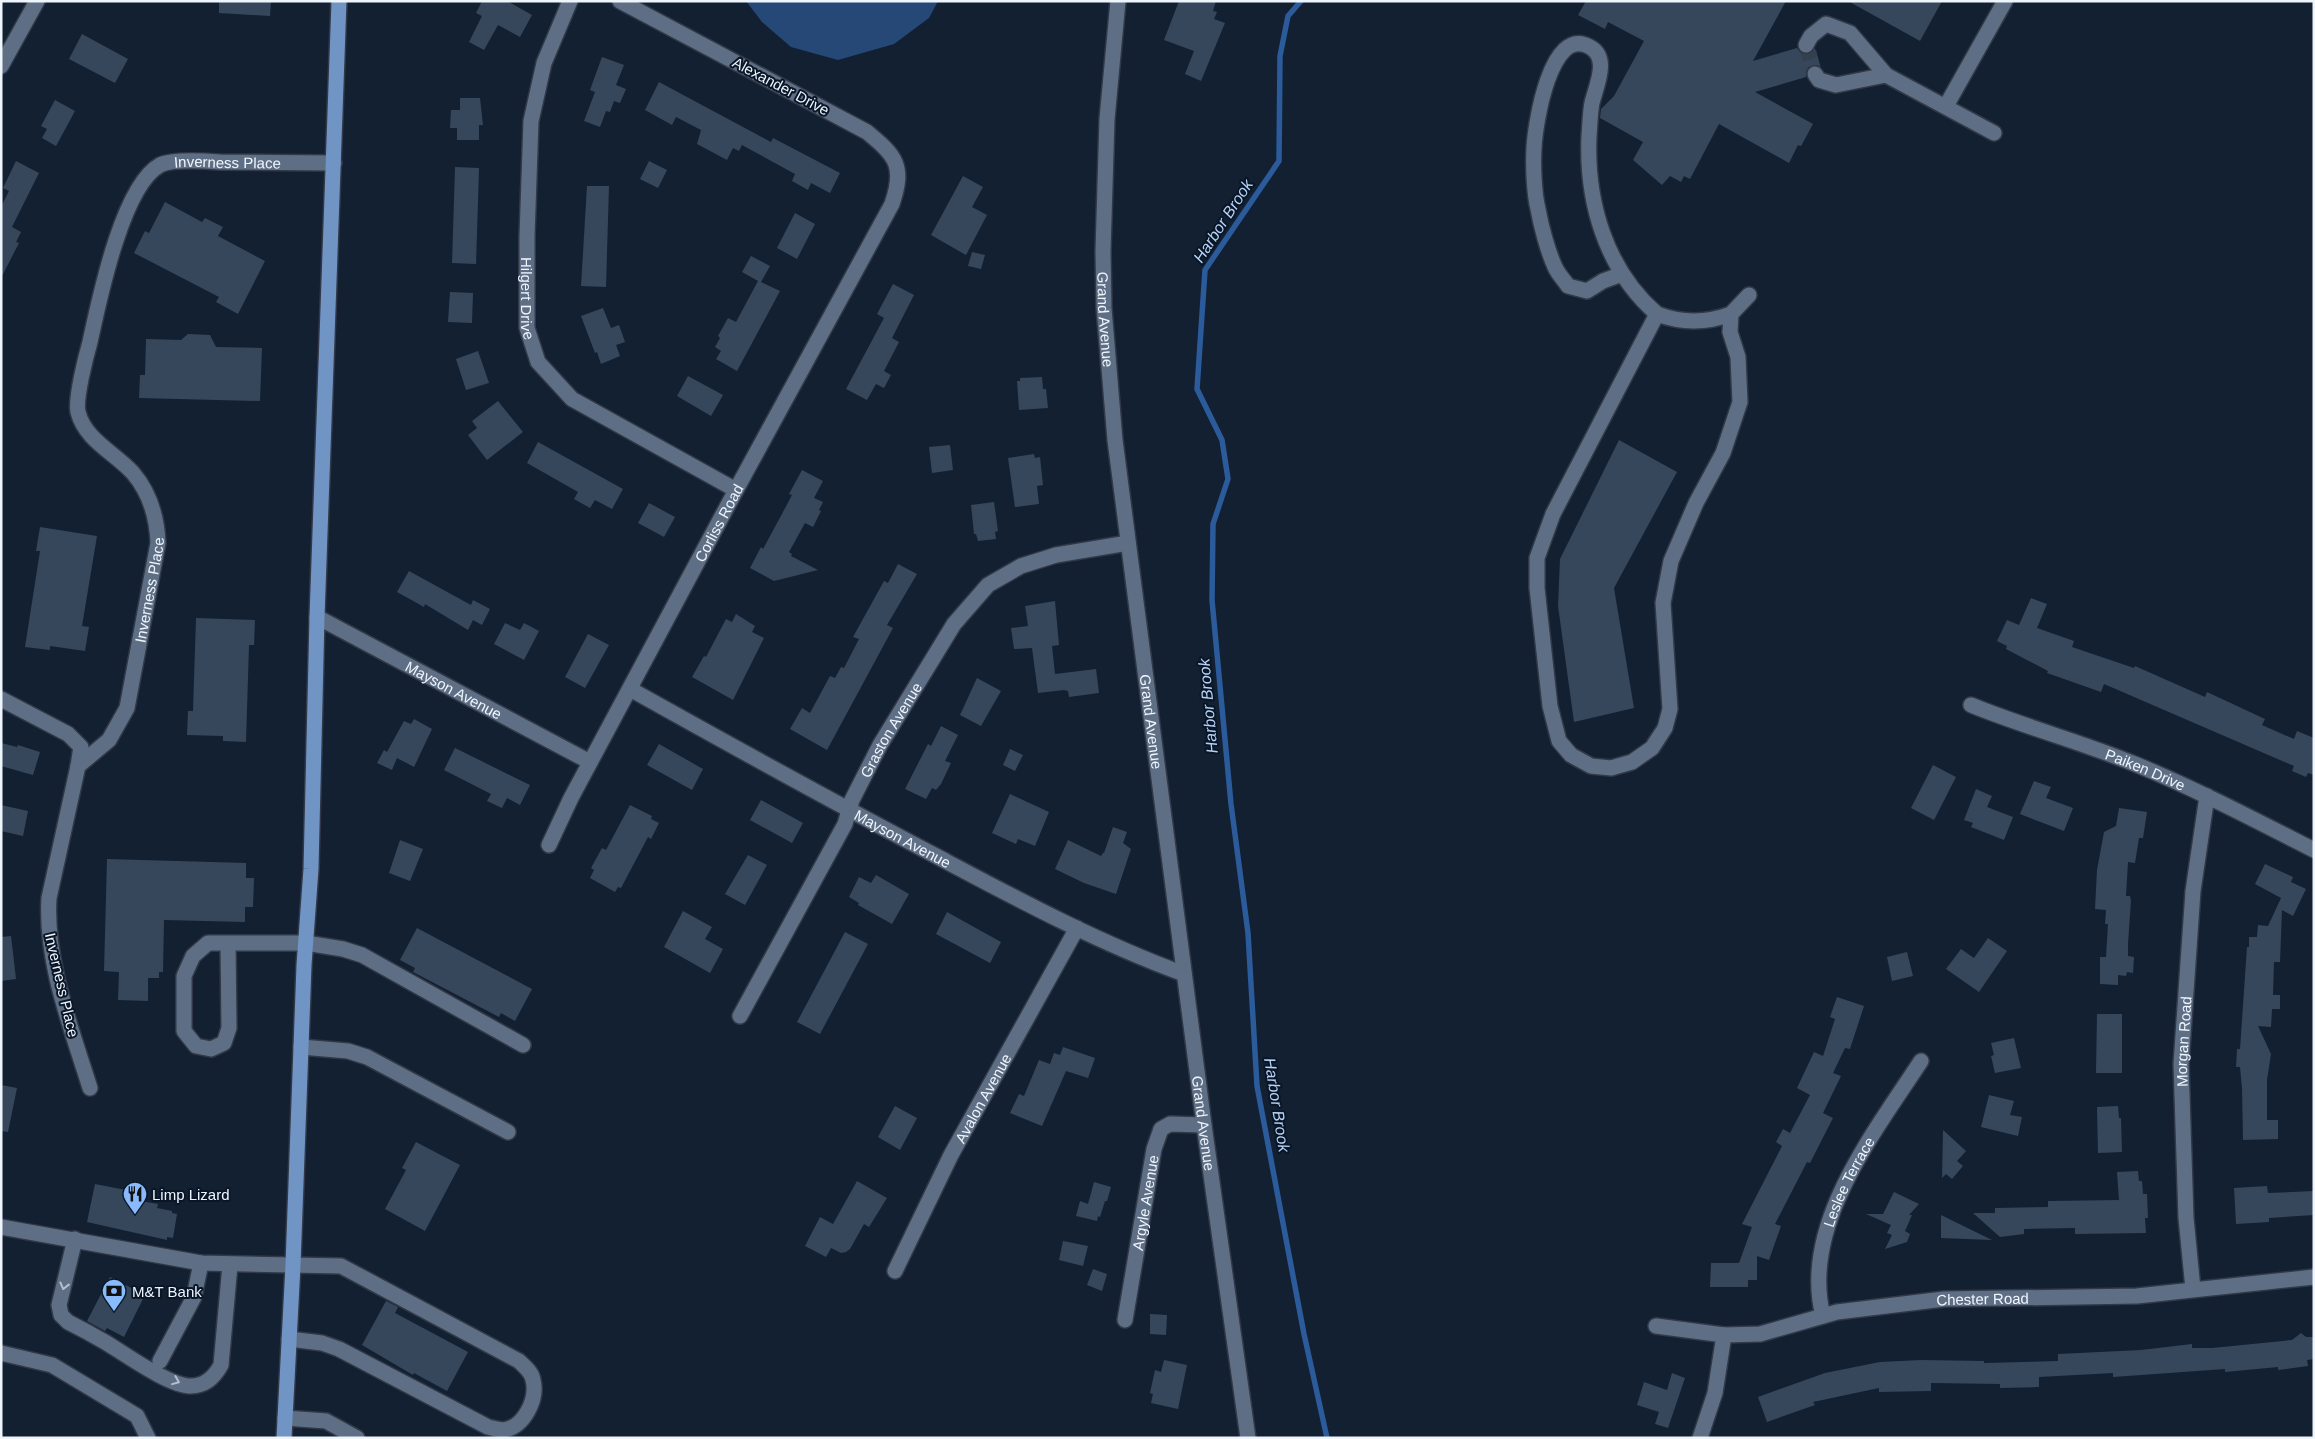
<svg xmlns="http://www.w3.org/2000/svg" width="2315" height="1439" font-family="Arial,sans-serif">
  <rect width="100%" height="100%" fill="#122032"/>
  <path fill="#254876" d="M746 1H938L929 18 894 44 838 60 791 47 762 22Z"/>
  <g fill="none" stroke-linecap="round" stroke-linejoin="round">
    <path stroke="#2b5b9a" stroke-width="5.5" d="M1301 1 1288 16 1280 56 1279 161 1205 270 1197 389 1222 440 1228 479 1213 524 1212 600 1231 804 1248 933 1257 1086 1304 1334 1327 1438"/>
  </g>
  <g fill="#37475b">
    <path d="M219 1H271L270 16 219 13Z"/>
    <path d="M482 1H507L532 15 520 37 498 25 484 50 469 42 482 16 476 13Z"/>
    <path d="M1179 1H1216L1213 11 1217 12 1214 19 1225 23 1201 81 1185 74 1194 51 1164 40Z"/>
    <path d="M1586 1H1786L1753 61 1797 48 1801 53 1806 54 1816 50 1820 65 1809 67 1806 70V77L1755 92 1813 124 1801 146 1798 145 1789 163 1719 124 1690 179 1684 176 1681 182 1670 176 1662 185 1633 160 1643 142 1600 118 1601 109 1614 96 1644 41 1608 22 1605 29 1578 15Z"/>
    <path d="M1848 1H1942L1920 41Z"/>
    <path d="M82 34 128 59 115 83 69 59Z"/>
    <path d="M602 57 624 65 616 85 626 89 620 103 614 101 610 112 606 111 600 127 584 121 595 92 590 90Z"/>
    <path d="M659 82 771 142 773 138 840 173 830 193 811 183 808 190 792 181 795 174 742 145 739 151 733 148 727 160 697 144 701 130 676 117 672 125 645 110Z"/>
    <path d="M460 98H480L483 125H479V140H457V128H450L451 110H460Z"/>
    <path d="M55 100 75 111 56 146 42 138 47 129 41 126Z"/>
    <path d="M16 161 39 173 12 227 21 232 16 242 19 243 1 278V207L9 191 3 188Z"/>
    <path d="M649 161 667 170 658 188 640 179Z"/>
    <path d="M455 167 479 168 476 264 452 263Z"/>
    <path d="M963 176 983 187 972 207 987 215 966 255 931 235Z"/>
    <path d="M587 186H609L606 287 581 286Z"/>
    <path d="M165 202 202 222 205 218 223 227 218 236 265 261 238 314 216 302 219 297 134 253 145 231 149 233Z"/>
    <path d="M795 213 815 224 797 259 777 248Z"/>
    <path d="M972 252 985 255 981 269 968 266Z"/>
    <path d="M751 256 770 266 761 282 780 291 737 371 716 359 721 351 715 347 720 338 718 336 728 318 736 322 758 281 742 272Z"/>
    <path d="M893 284 914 295 892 338 899 342 884 371 891 375 884 388 876 384 867 400 846 389 884 318 877 314Z"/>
    <path d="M450 292 473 293 472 323 448 322Z"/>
    <path d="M603 308 611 328 619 325 625 342 616 345 620 356 601 364 597 352 595 353 581 316Z"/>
    <path d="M188 334 210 335 216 347 262 348 260 401 139 398 140 375H145L146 339 181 340Z"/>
    <path d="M478 351 489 383 466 390 456 359Z"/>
    <path d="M688 376 723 395 711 416 677 396Z"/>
    <path d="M1042 377 1043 389H1046L1048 408 1019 410 1017 381H1020V378Z"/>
    <path d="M498 401 523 432 487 460 468 435 477 428 472 421Z"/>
    <path d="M1619 440 1677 472 1614 588 1634 708 1574 722 1558 606 1560 559Z"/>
    <path d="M538 442 623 489 612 509 595 500 590 508 574 499 578 492 527 463Z"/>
    <path d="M950 445 953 470 932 473 929 447Z"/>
    <path d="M1034 454 1035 458 1040 457 1043 485 1037 486 1039 504 1015 507 1008 458Z"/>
    <path d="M802 470 823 481 814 498 823 502 819 510 821 511 813 527 805 523 789 552 792 554 791 556 818 570 774 581 750 568 761 547 763 549 783 512 792 495 789 494Z"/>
    <path d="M994 502 998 531 995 532 996 539 978 541 976 534H974L971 505Z"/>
    <path d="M649 503 675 517 664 537 638 523Z"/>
    <path d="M40 527 97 536 82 626 89 627 85 651 50 646V650L25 647 40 551H36Z"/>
    <path d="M898 564 917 574 887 625 893 628 827 750 790 729 802 708 810 713 830 676 835 678 841 667 844 668 859 639 853 637 884 581 888 583Z"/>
    <path d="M409 571 471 605 473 600 490 609 482 625 473 620 468 630 425 604 424 607 397 592Z"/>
    <path d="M2031 598 2047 604 2037 628 2074 641 2072 647 2134 668 2135 666 2205 697 2207 692 2265 719 2262 725 2294 739 2297 731 2314 738V775L2308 773 2306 777 2292 771 2294 766 2104 684 2101 692 2047 673 2048 671 2006 649 2007 646 1997 641 2007 620 2019 625Z"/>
    <path d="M1055 601 1059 645 1052 646 1055 674 1096 669 1099 693 1069 697 1068 691 1064 690 1038 693 1032 648 1014 649 1011 628 1028 626 1025 606Z"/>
    <path d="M736 614 755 626 752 632 764 638 733 700 692 677 704 656 706 657 726 619 732 622Z"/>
    <path d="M196 618 255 620 254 645H249L246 742 223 741V736L187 735 188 711H193Z"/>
    <path d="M505 623 520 630 524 623 539 631 524 660 494 644Z"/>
    <path d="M588 634 609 645 585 688 565 677Z"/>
    <path d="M977 678 1001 691 981 726 960 715Z"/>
    <path d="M414 719 432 729 414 767 397 758 392 770 377 763 384 750 387 752 404 721 411 724Z"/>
    <path d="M941 726 958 735 945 761 951 763 941 784 936 790 932 788 926 799 905 789 928 744 931 746Z"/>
    <path d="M1 743 17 747 18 745 40 752 33 775 1 766Z"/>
    <path d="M659 744 703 769 692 790 647 765Z"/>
    <path d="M455 748 530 785 520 805 507 798 502 808 487 801 491 794 444 770Z"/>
    <path d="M1010 749 1023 755 1015 771 1003 765Z"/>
    <path d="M1933 765 1956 777 1934 820 1911 808Z"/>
    <path d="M2034 781 2051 787 2046 798 2073 808 2064 831 2020 814Z"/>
    <path d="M1976 789 1992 796 1987 807 2013 817 2004 840 1971 827 1973 823 1964 820Z"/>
    <path d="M1010 794 1049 812 1035 846 1018 839 1016 844 992 833Z"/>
    <path d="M761 800 803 823 792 843 750 820Z"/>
    <path d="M1 805 28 811 23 836 1 831Z"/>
    <path d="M630 805 652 816 651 819 659 823 651 839 648 837 621 888 618 887 615 892 590 878 594 870 591 868 602 848 606 850Z"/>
    <path d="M2119 808 2147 812 2143 838H2139L2135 863 2128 862 2126 896H2130L2131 900 2128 944V956L2134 957 2133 973 2127 972 2126 976 2118 975V985L2100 984V957H2106L2108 924H2105L2106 910 2095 909 2097 870 2104 832 2116 826Z"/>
    <path d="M1113 827 1127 832 1123 843 1131 849 1116 894 1084 883 1055 869 1068 840 1101 856 1103 853H1104Z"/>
    <path d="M400 840 423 849 410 881 389 873Z"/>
    <path d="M748 855 767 865 745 905 725 894Z"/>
    <path d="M107 859 246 863V878H254L253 907H245V922L164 920 163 972H159V978H148V1001L118 1000 119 972 104 971Z"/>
    <path d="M2265 864 2293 877 2291 882 2306 889 2293 916 2282 910 2280 962H2274L2273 995H2280V1009H2272L2271 1027 2258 1026 2271 1054 2267 1080V1120H2278V1139L2243 1140 2242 1088 2240 1067H2236L2237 1049H2240L2247 947H2249V937H2257L2258 925 2268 926 2281 898 2255 884Z"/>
    <path d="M876 875 909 894 892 924 858 905 859 903 849 897 859 877 871 883Z"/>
    <path d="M683 911 712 927 705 939 723 949 710 973 664 947Z"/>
    <path d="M947 912 1001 942 990 963 936 934Z"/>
    <path d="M417 928 532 989 515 1021 501 1013 499 1017 413 972 415 968 400 960Z"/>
    <path d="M845 932 868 944 820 1034 797 1022Z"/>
    <path d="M11 936 16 979 1 981V937Z"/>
    <path d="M1988 938 2007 951 1979 992 1946 969 1961 949 1974 958Z"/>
    <path d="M1907 952 1913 976 1892 981 1887 957Z"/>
    <path d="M1837 997 1864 1006 1850 1049 1845 1048 1833 1073 1841 1076 1823 1113 1833 1118 1810 1163 1807 1162 1775 1224 1781 1226 1769 1260 1757 1256V1280H1748V1287H1710L1711 1263H1739L1752 1227 1742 1224 1782 1146 1776 1142 1783 1129 1790 1133 1810 1095 1797 1088 1814 1052 1823 1056 1835 1019 1830 1017Z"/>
    <path d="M2097 1014H2122V1073H2096Z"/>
    <path d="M2014 1038 2021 1068 1995 1073 1991 1056 1994 1055 1991 1043Z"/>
    <path d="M1063 1047 1095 1058 1088 1078 1066 1071 1042 1126 1010 1113 1019 1094 1024 1096 1039 1060 1050 1064 1054 1053 1060 1055Z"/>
    <path d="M1 1085 17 1088 8 1132 1 1131Z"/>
    <path d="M1989 1095 2014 1101 2010 1115 2022 1117 2018 1136 1981 1127Z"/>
    <path d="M895 1106 917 1118 900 1150 878 1137Z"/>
    <path d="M2118 1106 2119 1118H2121L2122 1152 2098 1153 2097 1107Z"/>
    <path d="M1943 1130 1966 1151 1957 1161 1963 1166 1952 1179 1946 1174 1942 1178Z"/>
    <path d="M416 1142 460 1165 425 1231 385 1209 406 1170 402 1168Z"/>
    <path d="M2138 1171 2139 1181H2142L2143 1194H2147L2148 1218H2145L2146 1233 2075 1234V1228L2024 1229V1234L2000 1237 1973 1213H1995V1208L2048 1207V1201L2119 1200 2117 1172Z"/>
    <path d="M857 1181 887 1198 869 1227 864 1224 850 1249 846 1252 841 1253 831 1248 826 1257 805 1246 820 1217 833 1224Z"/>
    <path d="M1094 1182 1111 1187 1107 1201H1105L1100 1217 1098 1216 1097 1221 1076 1216 1080 1201 1088 1204Z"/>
    <path d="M95 1184 136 1192 135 1200 158 1204 157 1208 172 1211V1213L177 1214 173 1238 167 1237V1240L87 1222Z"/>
    <path d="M2267 1186 2268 1193 2314 1191V1215L2269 1218V1222L2236 1224 2234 1188Z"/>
    <path d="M1894 1192 1919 1204 1909 1215H1912L1905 1231 1910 1234 1907 1242 1885 1249 1892 1235 1887 1233 1891 1225 1866 1214H1883Z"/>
    <path d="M1941 1215 1992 1240 1941 1238Z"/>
    <path d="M1063 1241 1088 1246 1083 1266 1059 1260Z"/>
    <path d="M1093 1269 1107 1274 1102 1291 1087 1285Z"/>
    <path d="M110 1277 145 1295 124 1337 107 1328 105 1331 87 1321Z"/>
    <path d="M386 1301 398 1307 395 1313 468 1352 447 1391 414 1373 413 1375 362 1345Z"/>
    <path d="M1150 1314 1167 1315 1166 1335 1150 1334Z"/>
    <path d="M2301 1333 2306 1337H2314V1359L2307 1360 2308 1366 2278 1370V1367L2225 1372V1369L2113 1377V1373L2039 1377V1387L2000 1388V1384L1931 1383V1391L1879 1392V1388L1813 1402 1815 1405 1767 1422 1758 1397 1825 1373 1880 1362 1921 1360 1984 1361V1363L2058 1361V1354L2141 1350 2192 1344V1348H2212L2292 1340Z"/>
    <path d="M1164 1360 1187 1365 1178 1409 1151 1403 1153 1394 1150 1393 1155 1370 1161 1372Z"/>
    <path d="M1672 1373 1685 1378 1668 1428 1655 1424 1659 1412 1637 1405 1644 1382 1667 1390Z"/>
  </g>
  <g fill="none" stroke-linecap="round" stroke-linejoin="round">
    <path stroke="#334050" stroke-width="15" stroke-dasharray="15 8" stroke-linecap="butt" d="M1806 45 1815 74"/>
    <defs>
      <g id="minor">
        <path id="s1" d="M570 1 544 63 531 121 527 236V328L538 362 572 399 736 490"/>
        <path id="s2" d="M1118 1 1107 119 1103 251 1104 308 1115 440 1204 1125 1248 1438"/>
        <path d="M1806 45 1811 36 1826 24 1850 33 1886 75 1836 85 1819 80 1815 74"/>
        <path d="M1 66 37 1"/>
        <path d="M1886 75 1994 133"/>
        <path d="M1946 106 2005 1"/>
        <path d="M1622 274 1603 281 1587 291 1568 286C1564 280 1558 274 1555 267 1548 252 1541 226 1538 209 1534 193 1533 165 1534 148 1535 126 1550 24 1590 47 1610 58 1596 86 1592 103 1590 113 1590 125 1589 136 1586 202 1606 270 1657 314"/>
        <path d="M1731 314C1707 323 1681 323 1657 314L1553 514 1537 558V588L1550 706 1559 741 1571 755 1591 766 1611 768 1632 762 1652 748 1665 728 1670 709 1663 603 1671 561 1696 503 1723 453 1740 402 1738 357 1730 332 1731 314 1749 295"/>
        <path id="s3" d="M317 617 590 762"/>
        <path id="s4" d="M630 689C732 746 835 803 938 857 1019 900 1099 943 1184 974"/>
        <path d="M1 699 68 734 81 747 78 766"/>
        <path id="s5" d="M1971 705C2025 727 2081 742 2135 764 2196 789 2255 820 2314 850"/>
        <path id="s6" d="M549 845 571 798 736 490 892 204C905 166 896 156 867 132L620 1"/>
        <path d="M228 943 229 1028 224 1043 211 1049 196 1046 184 1031V976L193 956 208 943H306L343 949 362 955 523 1045"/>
        <path id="s7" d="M740 1016 845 824 852 800 880 745 954 624 988 585 1021 566 1056 555 1128 543"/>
        <path d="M301 1047 348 1051 367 1057 508 1132"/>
        <path id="s8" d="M90 1088C71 1027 45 962 49 898L78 766 109 740 127 708 158 543C157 518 150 493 133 473 115 453 85 440 78 412 75 399 86 356 90 342 99 301 122 186 160 165 172 159 206 161 220 162 258 162 296 163 334 163"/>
        <path d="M1 1227 201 1263 341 1266 519 1361C525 1367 532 1372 533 1380 538 1399 524 1427 504 1430 499 1430 493 1428 488 1427L339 1349 322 1343 289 1339"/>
        <path d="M75 1239 59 1305 61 1315 68 1322C80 1328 93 1335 105 1342 125 1354 169 1386 191 1386 206 1386 215 1376 221 1365L230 1265"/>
        <path id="s9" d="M895 1271 951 1155 1077 928"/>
        <path id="s10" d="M2193 1289 2186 1218 2181 1064 2193 891 2207 796"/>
        <path id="s11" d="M1823 1316C1800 1226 1874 1133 1921 1061"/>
        <path id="s12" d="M1125 1320 1154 1149 1161 1129 1170 1124 1204 1125"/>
        <path id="s13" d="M1656 1326 1724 1335 1760 1334 1837 1312 1944 1299 2137 1296 2314 1277"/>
        <path d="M1 1353 52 1365 137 1416 148 1438"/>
        <path d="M160 1361 194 1297 201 1263"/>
        <path d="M285 1418 326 1421 357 1438"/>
        <path d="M1700 1438 1715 1393 1724 1335"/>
      </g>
      <path id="major" d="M284 1438 293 1265 304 965 311 869 317 617 339 1"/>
    </defs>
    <use href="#minor" stroke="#313847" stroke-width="18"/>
    <use href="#major" stroke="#313847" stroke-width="18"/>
    <use href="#minor" stroke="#5e6f85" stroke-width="15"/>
    <use href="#major" stroke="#7094c3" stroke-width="15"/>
  </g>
  <defs><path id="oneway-chevron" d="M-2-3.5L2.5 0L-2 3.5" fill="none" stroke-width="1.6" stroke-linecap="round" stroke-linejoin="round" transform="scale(1.25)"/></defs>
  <g stroke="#b5bfcd">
    <use href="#oneway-chevron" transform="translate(64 1286) rotate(104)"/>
    <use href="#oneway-chevron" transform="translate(176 1381) rotate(22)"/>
  </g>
  <defs>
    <symbol id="restaurant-pin" viewBox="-11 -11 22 30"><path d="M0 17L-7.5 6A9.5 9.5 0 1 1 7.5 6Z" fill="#89bafc" stroke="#091628"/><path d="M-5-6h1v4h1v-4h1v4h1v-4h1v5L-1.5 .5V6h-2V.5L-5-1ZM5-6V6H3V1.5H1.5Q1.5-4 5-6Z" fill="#111"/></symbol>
    <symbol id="bank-pin" viewBox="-11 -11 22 30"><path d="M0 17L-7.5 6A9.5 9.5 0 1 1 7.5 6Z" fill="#89bafc" stroke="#091628"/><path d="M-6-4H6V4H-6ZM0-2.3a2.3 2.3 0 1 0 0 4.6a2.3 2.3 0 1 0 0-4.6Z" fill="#111"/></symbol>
  </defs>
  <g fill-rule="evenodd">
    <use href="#restaurant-pin" x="121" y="1180" width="28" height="38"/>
    <use href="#bank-pin" x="100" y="1277" width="28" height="38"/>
  </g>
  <g text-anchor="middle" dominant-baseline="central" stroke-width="4" stroke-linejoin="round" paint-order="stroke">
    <g font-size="15" fill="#eff5fd" stroke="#091628">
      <text transform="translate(781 86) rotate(28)">Alexander Drive</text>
      <text stroke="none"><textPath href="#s8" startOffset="1068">Inverness Place</textPath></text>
      <text stroke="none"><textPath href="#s1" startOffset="304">Hilgert Drive</textPath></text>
      <text stroke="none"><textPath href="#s2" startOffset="319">Grand Avenue</textPath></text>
      <text stroke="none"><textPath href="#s6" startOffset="364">Corliss Road</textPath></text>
      <text stroke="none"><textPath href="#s8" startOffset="528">Inverness Place</textPath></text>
      <text stroke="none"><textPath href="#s3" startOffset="155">Mayson Avenue</textPath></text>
      <text stroke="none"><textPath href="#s2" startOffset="724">Grand Avenue</textPath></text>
      <text stroke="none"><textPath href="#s7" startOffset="324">Graston Avenue</textPath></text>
      <text stroke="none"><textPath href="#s5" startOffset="186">Paiken Drive</textPath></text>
      <text stroke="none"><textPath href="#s4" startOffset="311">Mayson Avenue</textPath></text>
      <text transform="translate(62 985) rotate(77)">Inverness Place</text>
      <text stroke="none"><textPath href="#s10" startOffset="248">Morgan Road</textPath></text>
      <text stroke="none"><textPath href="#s9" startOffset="194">Avalon Avenue</textPath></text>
      <text stroke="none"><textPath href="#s2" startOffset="1129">Grand Avenue</textPath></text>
      <text stroke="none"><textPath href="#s11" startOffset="140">Leslee Terrace</textPath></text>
      <text stroke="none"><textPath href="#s12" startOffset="119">Argyle Avenue</textPath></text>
      <text stroke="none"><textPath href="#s13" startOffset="331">Chester Road</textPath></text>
    </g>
    <g font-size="15" fill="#eff5fd" stroke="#091628" text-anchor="start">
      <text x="152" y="1194">Limp Lizard</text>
      <text x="132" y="1291">M&amp;T Bank</text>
    </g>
    <g font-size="16" font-style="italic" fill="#b7d2f6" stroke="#091628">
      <text transform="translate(1223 221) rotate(-57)">Harbor Brook</text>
      <text transform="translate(1208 706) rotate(-95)">Harbor Brook</text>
      <text transform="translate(1277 1105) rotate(81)">Harbor Brook</text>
    </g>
  </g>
  <rect width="2315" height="1439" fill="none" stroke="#eff5fd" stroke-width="5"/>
</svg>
